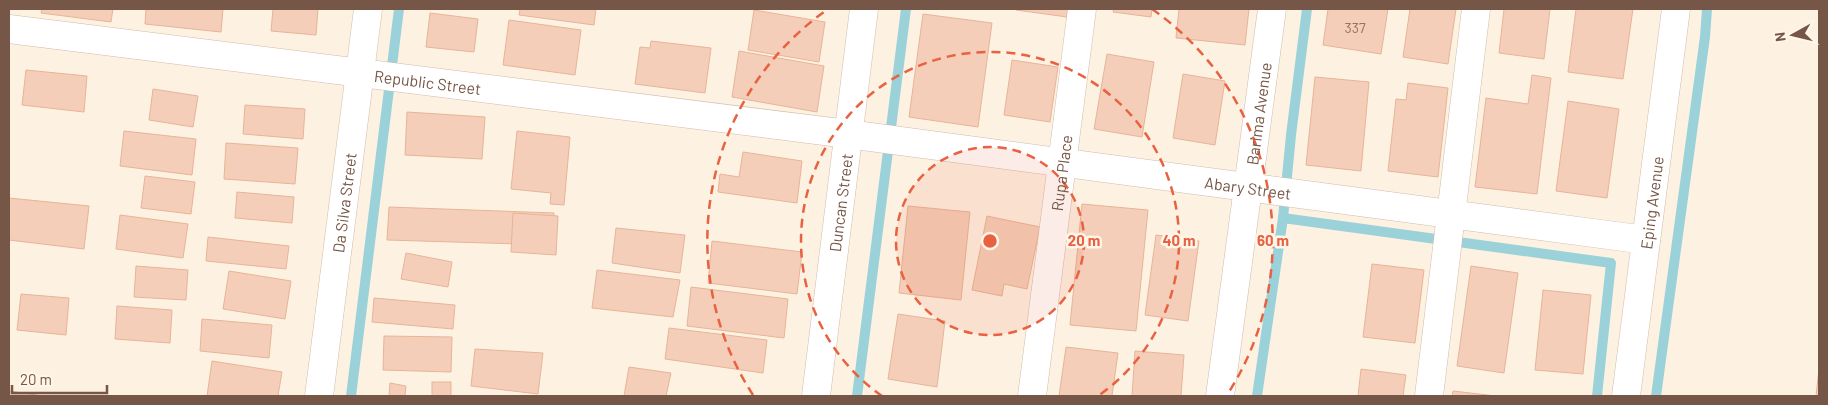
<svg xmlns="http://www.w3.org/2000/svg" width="1828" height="405" font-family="Barlow,sans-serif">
  <rect width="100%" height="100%" fill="#fdf2e2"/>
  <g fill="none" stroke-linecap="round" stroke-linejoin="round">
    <g stroke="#9bd2da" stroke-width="10">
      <path d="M1283 218 1291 135 1307 9"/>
      <path d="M351 396 399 9"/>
      <path d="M857 396 906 9"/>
      <path d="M1257 396 1283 218 1611 263 1597 396"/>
      <path d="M1656 396 1705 37 1707 9"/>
    </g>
  </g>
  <g fill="#f4ceb8" stroke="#e8b497">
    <path d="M42 9H113L111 22 41 13Z"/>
    <path d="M146 9H223L221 32 145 24Z"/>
    <path d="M273 9H318L316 35 271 31Z"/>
    <path d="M520 9H596L594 25 519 15Z"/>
    <path d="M1016 9H1068L1067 17 1016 10Z"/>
    <path d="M1114 9H1152L1151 17 1113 12Z"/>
    <path d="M1179 9H1249L1245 45 1176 38Z"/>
    <path d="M1328 9H1388L1381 54 1323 45Z"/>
    <path d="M1410 9H1456L1448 64 1403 57Z"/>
    <path d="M1504 9H1550L1544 59 1499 53Z"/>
    <path d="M1576 9H1633L1623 79 1568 72Z"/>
    <path d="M754 10 825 22 819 62 748 50Z"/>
    <path d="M430 13 478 19 474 52 426 47Z"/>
    <path d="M923 14 992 23 978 127 909 117Z"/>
    <path d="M509 20 581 30 575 75 503 65Z"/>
    <path d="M651 41 711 48 705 93 635 84 640 47 650 48Z"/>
    <path d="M739 51 824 66 817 112 732 97Z"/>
    <path d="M1107 54 1154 62 1142 137 1094 129Z"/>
    <path d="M1012 60 1058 67 1050 122 1004 115Z"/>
    <path d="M26 70 87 76 84 112 22 105Z"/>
    <path d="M1183 74 1225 81 1215 145 1173 138Z"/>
    <path d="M1532 75 1551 78 1537 194 1475 187 1486 98 1528 104Z"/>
    <path d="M1315 77 1369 82 1361 171 1306 165Z"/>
    <path d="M1408 83 1448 88 1438 177 1388 171 1396 99 1406 100Z"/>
    <path d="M153 89 198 96 193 127 149 120Z"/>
    <path d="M1568 101 1619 109 1607 198 1556 191Z"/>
    <path d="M245 105 305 109 303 139 243 134Z"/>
    <path d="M407 112 485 117 482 159 405 155Z"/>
    <path d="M124 131 196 139 192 175 120 166Z"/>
    <path d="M517 131 570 137 564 205 550 204 551 193 511 189Z"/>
    <path d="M226 143 298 148 295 184 224 179Z"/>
    <path d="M743 152 802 161 797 203 718 192 720 174 739 177Z"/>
    <path d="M145 176 195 182 191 214 141 208Z"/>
    <path d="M237 192 294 197 292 223 235 218Z"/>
    <path d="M9 198 89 206 84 249 9 240Z"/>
    <path d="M1082 204 1148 210 1136 331 1070 325Z"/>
    <path d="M908 206 970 212 961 300 899 293Z"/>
    <path d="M389 207 554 213 553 245 387 240Z"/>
    <path d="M513 213 558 216 556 255 511 252Z"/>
    <path d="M120 215 188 224 183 258 116 249Z"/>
    <path d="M987 216 1040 227 1027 289 1004 284 1002 296 972 290Z"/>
    <path d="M616 228 685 235 680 273 612 263Z"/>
    <path d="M1156 235 1199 241 1188 321 1145 315Z"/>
    <path d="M208 237 289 246 286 269 206 261Z"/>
    <path d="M712 241 802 252 797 294 708 283Z"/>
    <path d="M406 253 452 262 448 287 401 279Z"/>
    <path d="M1372 264 1424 270 1415 343 1363 337Z"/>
    <path d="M136 266 188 270 186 300 134 297Z"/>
    <path d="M1471 266 1518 273 1504 373 1457 366Z"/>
    <path d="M597 270 680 280 673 317 592 308Z"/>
    <path d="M229 271 291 281 285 319 223 309Z"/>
    <path d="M691 287 788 299 784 338 687 326Z"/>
    <path d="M1543 290 1591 295 1583 374 1535 370Z"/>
    <path d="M21 294 69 298 66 335 17 330Z"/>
    <path d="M374 298 455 305 453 329 372 322Z"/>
    <path d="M117 306 172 310 170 343 115 339Z"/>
    <path d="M898 314 945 321 937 387 888 379Z"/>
    <path d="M202 319 272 325 269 358 200 351Z"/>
    <path d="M669 328 767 340 763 373 665 359Z"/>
    <path d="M384 336 452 337 451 372 383 370Z"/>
    <path d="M1066 347 1118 353 1112 396H1059Z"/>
    <path d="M475 349 543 353 538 394 471 386Z"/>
    <path d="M1135 351 1184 355 1181 396H1132Z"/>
    <path d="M212 361 282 372 278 396H207Z"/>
    <path d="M629 367 671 373 666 396H624Z"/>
    <path d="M1361 369 1406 375 1403 396H1358Z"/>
    <path d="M1819 369V396H1816Z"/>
    <rect x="432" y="382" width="19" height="14"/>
    <path d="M390 383 406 386 405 396H389Z"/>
    <path d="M9 391 43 396H9Z"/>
    <path d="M1453 391 1496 396H1452Z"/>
  </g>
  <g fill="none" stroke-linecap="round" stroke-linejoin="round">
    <defs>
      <g id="minor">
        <path id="s1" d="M9 29 848 134 1646 240"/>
        <path id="s2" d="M319 396 368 9"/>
        <path id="s3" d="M1032 396 1082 9"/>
        <path id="s4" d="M1220 396 1272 9"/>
        <path d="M1429 396 1476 9"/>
        <path id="s5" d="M1626 396 1676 9"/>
      </g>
      <g id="tertiary">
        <path id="s6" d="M816 396 864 9"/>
      </g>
    </defs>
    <use href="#minor" stroke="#d1bbab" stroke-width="29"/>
    <use href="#tertiary" stroke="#d1bbab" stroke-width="29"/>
    <use href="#minor" stroke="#fff" stroke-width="28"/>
    <use href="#tertiary" stroke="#fff" stroke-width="28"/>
  </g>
  <circle cx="990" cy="241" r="94" fill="#e86140" fill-opacity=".12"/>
  <g fill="none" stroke="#e86140" stroke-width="2.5" stroke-dasharray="9 6">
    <circle cx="990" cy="241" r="94"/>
    <path d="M882 396A189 189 0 1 1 1098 396"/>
    <path d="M753 395A283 283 0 0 1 828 9M1152 9A283 283 0 0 1 1227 395"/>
  </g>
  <g text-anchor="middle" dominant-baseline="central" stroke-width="5" stroke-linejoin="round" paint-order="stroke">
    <g font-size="14" fill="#967463">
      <text x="1355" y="27">337</text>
    </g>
    <g font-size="16" fill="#765647" stroke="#fff6e9">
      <text stroke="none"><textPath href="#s1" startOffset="422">Republic Street</textPath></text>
      <text stroke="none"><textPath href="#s4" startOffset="285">Barima Avenue</textPath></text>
      <text stroke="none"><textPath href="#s3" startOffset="225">Rupa Place</textPath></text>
      <text stroke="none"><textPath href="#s1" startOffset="1249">Abary Street</textPath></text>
      <text stroke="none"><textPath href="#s2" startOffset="195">Da Silva Street</textPath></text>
      <text stroke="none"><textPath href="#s6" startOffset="195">Duncan Street</textPath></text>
      <text stroke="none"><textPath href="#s5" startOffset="195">Eping Avenue</textPath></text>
    </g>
  </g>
  <circle cx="990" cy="241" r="8" fill="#e86140" stroke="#fff6e9" stroke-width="2.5"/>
  <g font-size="15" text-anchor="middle" font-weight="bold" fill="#e86140" stroke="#fff6e9" stroke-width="5" stroke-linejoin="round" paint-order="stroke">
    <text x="1084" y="246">20 m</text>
    <text x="1179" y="246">40 m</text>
    <text x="1273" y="246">60 m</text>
  </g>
  <rect width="1828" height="405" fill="none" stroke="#765647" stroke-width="20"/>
  <g transform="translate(1793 35) rotate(262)" stroke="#fff6e9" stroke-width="4" paint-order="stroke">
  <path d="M0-4L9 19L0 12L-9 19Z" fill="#765647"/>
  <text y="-8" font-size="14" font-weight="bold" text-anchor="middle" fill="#765647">N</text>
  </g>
  <path d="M12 385v8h95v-8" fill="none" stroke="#765647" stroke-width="2.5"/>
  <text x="20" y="385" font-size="15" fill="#765647" stroke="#fff6e9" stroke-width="4" paint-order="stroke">20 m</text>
</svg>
